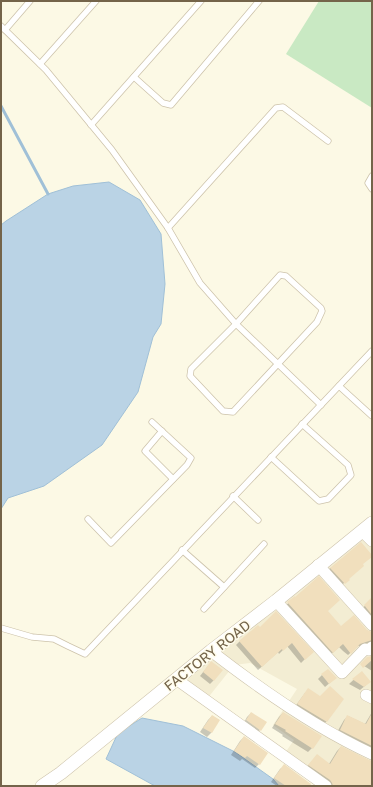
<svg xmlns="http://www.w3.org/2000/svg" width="373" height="787" font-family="'Golos Text',sans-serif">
  <rect width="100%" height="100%" fill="#fcf9e5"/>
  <path fill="#f3edd3" d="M372 529V786H334L285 753 294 740 273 725 297 689 250 663 234 665 203 704 179 687 255 622Z"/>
  <path fill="#c9e9c3" d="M319 1H372V108L286 54Z"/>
  <g fill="#bad3e5" stroke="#a0c0d7">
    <path d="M109 182 140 200 161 234 165 284 161 324 153 337 138 392 102 445 44 486 8 498 1 509V225L6 221 48 194 73 186Z"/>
    <path d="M142 718 183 726 235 752 273 779 279 786H155L106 759 118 733Z"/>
  </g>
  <g fill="#0003">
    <path d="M362 565 340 587 327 572 330 568Z"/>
    <path d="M294 598 327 611 340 627 366 630 372 633V644L366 643 362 646H358L348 655 343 651 339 647 329 656 284 607Z"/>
    <path d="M372 598V623L361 610Z"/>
    <path d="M276 613 308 656 301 663 287 646 279 654 278 652 258 670 236 645 240 641 260 629Z"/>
    <path d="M372 658V671L361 664Z"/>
    <path d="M208 666 214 680 210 684 200 676Z"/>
    <path d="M362 672 366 685 360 690 349 684Z"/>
    <path d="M322 675 332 681 325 687 318 679Z"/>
    <path d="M305 693 320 698 342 699 326 722 322 726 294 708Z"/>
    <path d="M372 712V752L336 734 344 720 348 716 365 724Z"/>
    <path d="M251 713 260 730 256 734 243 724 247 717Z"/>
    <path d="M283 713 320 736 312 748 308 752 282 736 283 735 272 728 279 717Z"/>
    <path d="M212 716 219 720 211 733 207 737 200 732 208 720Z"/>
    <path d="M244 737 259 764 255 768 242 759 240 761 231 755 240 741Z"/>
    <path d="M341 747 372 762V786H328L305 769 314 759 329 764 337 751Z"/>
    <path d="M284 766 309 786H277L271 782 280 769Z"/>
  </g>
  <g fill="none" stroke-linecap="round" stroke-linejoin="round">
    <path stroke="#a0c0d7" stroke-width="3" d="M1 106 48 194"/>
  </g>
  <g fill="#f1dfbd">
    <path d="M361 542 372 555V557L363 564 364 566 349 579 350 580 345 584 330 568Z"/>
    <path d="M319 576 340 600 328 611 341 626 354 615 367 630 372 632V640L360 644 351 654 343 644 333 653 287 602 295 596V597Z"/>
    <path d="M372 597V615L364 605Z"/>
    <path d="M276 611 314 652 305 660 292 643 283 651 282 649 262 667 239 641 258 625 260 627Z"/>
    <path d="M372 656V660L363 668 360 664 367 657Z"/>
    <path d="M211 661 223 670 214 681 203 672Z"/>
    <path d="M328 669 337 678 329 684 321 674Z"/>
    <path d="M362 671 371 682 364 687 352 679Z"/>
    <path d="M330 686 344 699 327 722 297 704 308 688 320 696Z"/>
    <path d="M251 712 267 722 261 731 246 720Z"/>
    <path d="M283 712 322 736 313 749 285 731 286 730 275 724Z"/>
    <path d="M372 713V746L340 730 347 715 366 724Z"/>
    <path d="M212 715 220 720 212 733 203 728Z"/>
    <path d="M244 736 268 753 260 765 247 756 245 758 234 751Z"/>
    <path d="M341 746 369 760 372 761V786H333L332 783 330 780 308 765 317 754 330 764Z"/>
    <path d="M284 764 311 784 310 786H286L274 778Z"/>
  </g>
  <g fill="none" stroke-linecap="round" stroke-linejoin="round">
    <defs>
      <g id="service">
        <path d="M1 26 46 70 112 150 168 228 200 283 236 324 321 405"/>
        <path d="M5 30 30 1"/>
        <path d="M40 64 96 1"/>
        <path d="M134 77 163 103 171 105 259 1"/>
        <path d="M91 125 201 1"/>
        <path d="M372 176 368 183 372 189"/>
        <path d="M168 228 276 108 283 107 328 141"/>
        <path d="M280 275 286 276 321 308 322 311 317 322 233 412 223 411 190 376 191 369 236 324Z"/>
        <path d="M339 386 372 416"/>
        <path d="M162 431 145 451 173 479"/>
        <path d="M271 457 319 501 328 499 351 475 348 465 302 424"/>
        <path d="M233 496 258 520"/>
        <path d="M88 519 111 543 187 465 191 458 152 422"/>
        <path d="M182 550 224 587"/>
        <path d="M204 609 264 544"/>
        <path d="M1 628 32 637 54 639 68 646 85 654 372 351"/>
      </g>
      <g id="minor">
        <path d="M362 531 372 541"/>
        <path d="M318 565 372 625"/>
        <path d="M276 601 342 673 365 649 369 650 372 647"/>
        <path d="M211 651C260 689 315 728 372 754"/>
        <path d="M176 679 326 786"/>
        <path d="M366 695 372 698"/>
      </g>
      <path id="tertiary" d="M42 786 61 773 211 651 276 601 372 523"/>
    </defs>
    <use href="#service" stroke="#cdc3ab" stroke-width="7"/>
    <use href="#minor" stroke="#cdc3ab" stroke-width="12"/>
    <use href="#tertiary" stroke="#cdc3ab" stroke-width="14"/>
    <use href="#service" stroke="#fff" stroke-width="5.5"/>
    <use href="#minor" stroke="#fff" stroke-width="11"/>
    <use href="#tertiary" stroke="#fff" stroke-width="13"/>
  </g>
  <g text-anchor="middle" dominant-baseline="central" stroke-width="3" stroke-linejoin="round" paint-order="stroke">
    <g font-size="14" fill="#74644a" stroke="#fffceb">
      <text transform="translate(207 655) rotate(-38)">FACTORY ROAD</text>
    </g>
  </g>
  <rect width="373" height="787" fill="none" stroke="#74644a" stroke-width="4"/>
</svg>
